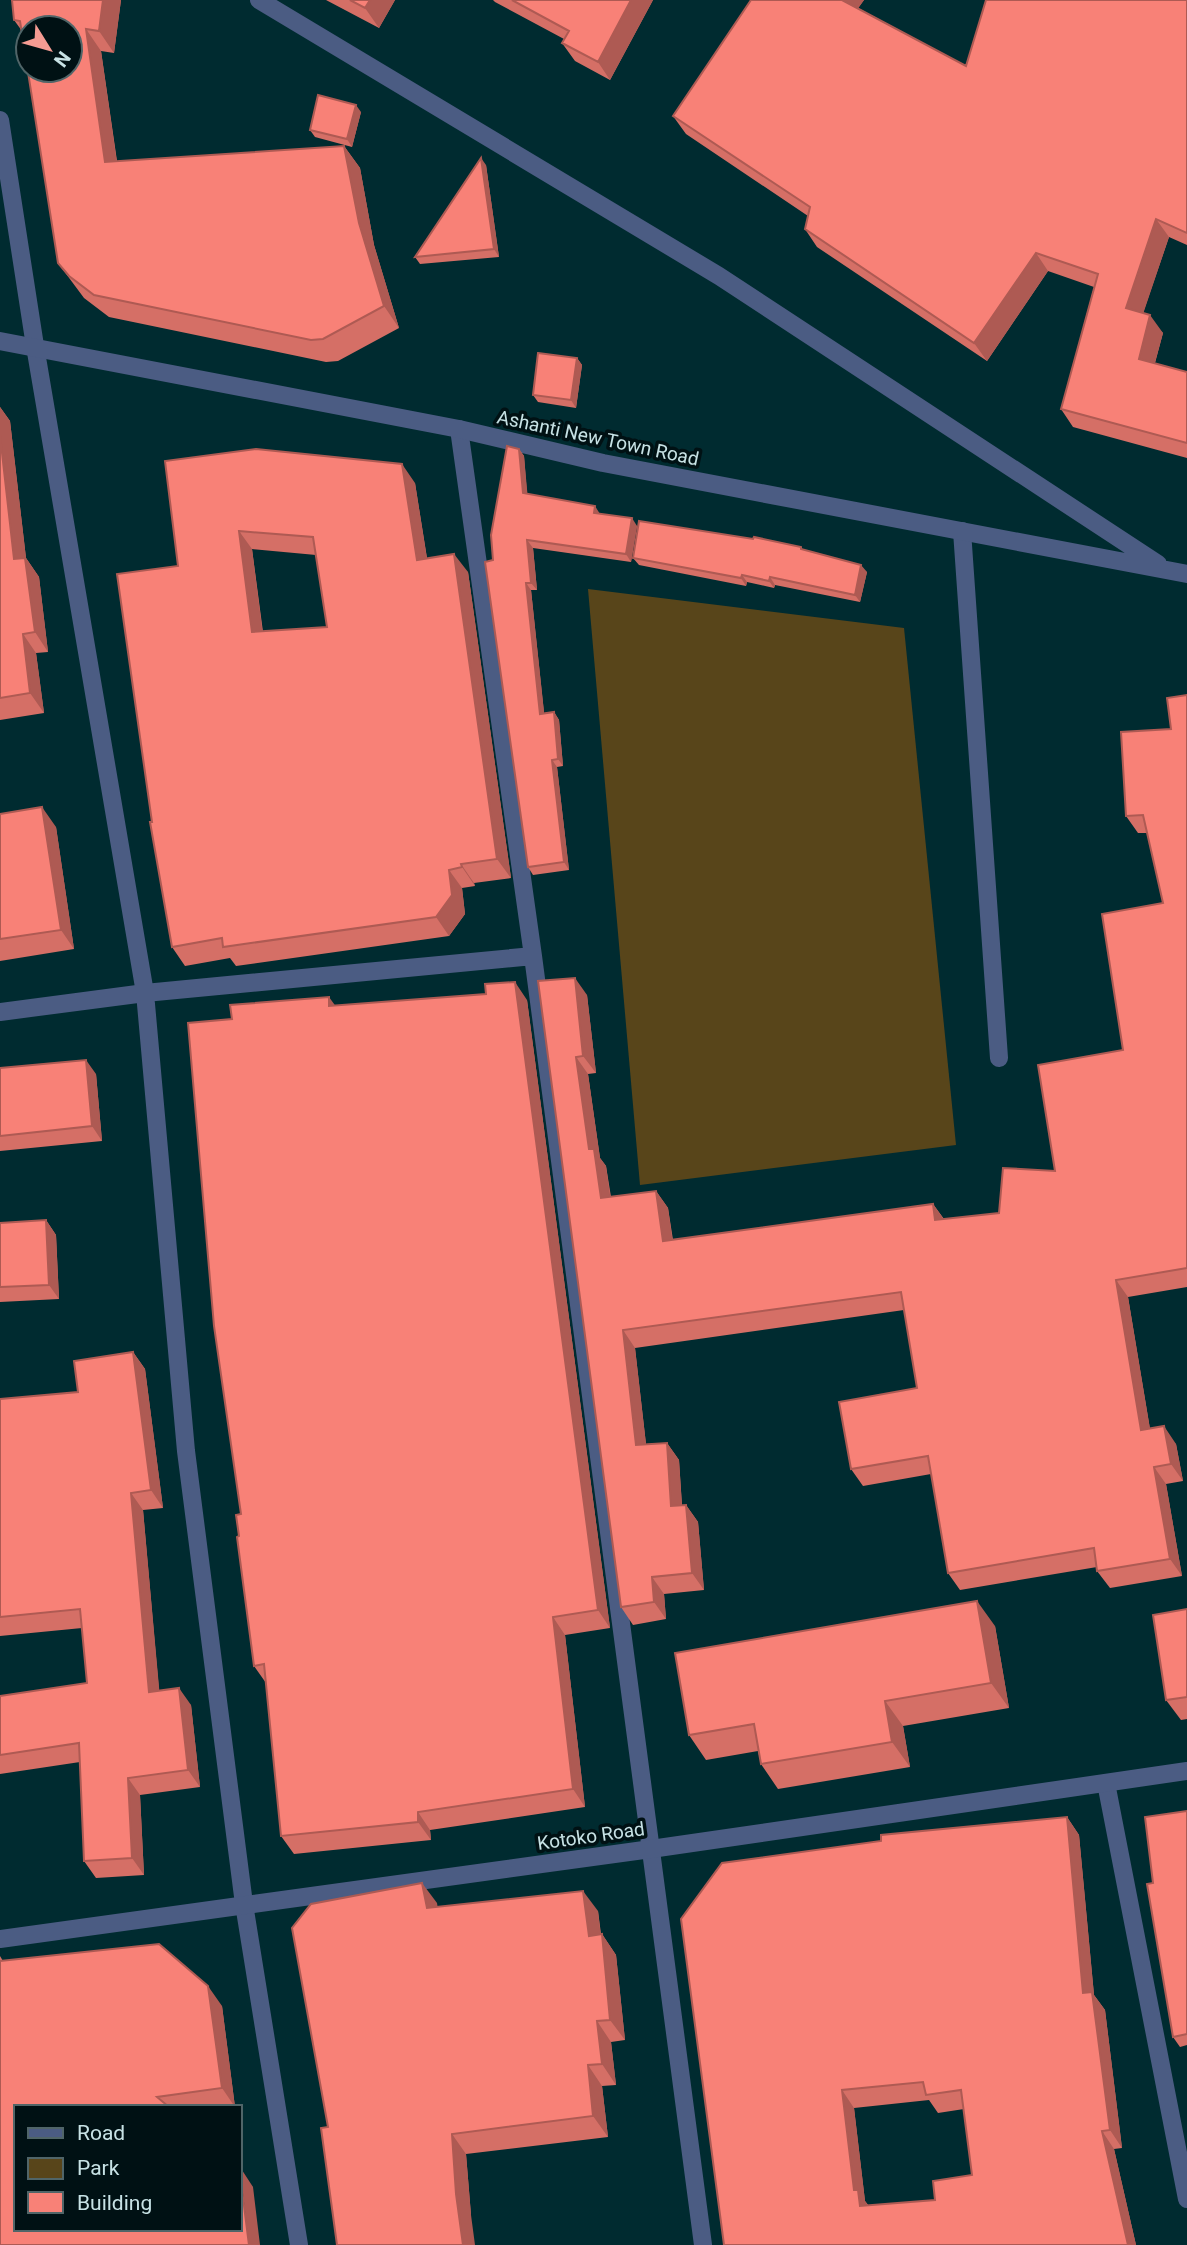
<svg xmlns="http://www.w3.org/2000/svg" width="1187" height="2245" viewBox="0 0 1187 2245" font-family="Roboto,sans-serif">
<rect width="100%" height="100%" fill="#002b30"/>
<path fill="#58451a" d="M588 589 904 628 956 1145 640 1185Z"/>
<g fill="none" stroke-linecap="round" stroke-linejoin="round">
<path stroke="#4b5c83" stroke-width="18" d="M0 120 35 346 145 993 186 1451 244 1904 299 2245
M459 429 533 956 703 2245
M962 531 999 1058
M0 1012 145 993 533 956
M1106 1783 1187 2199"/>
<path stroke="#4b5c83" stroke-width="18" d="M259 0 719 276 1158 564
M0 341 459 429 603 463 1187 574
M0 1939 651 1849 1187 1771"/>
</g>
<path fill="#d56f66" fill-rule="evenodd" d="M12 0H121L114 53 101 51 117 161 344 146 360 168 374 245 399 328 338 361 326 362 109 317 84 298 58 263 22 31 14 20Z
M326 0H395L379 28Z
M493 0H653L610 80 575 61 562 43 564 39 495 2Z
M751 0H864L858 8 966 66 1187 0V245L1169 237 1143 313 1163 333 1155 363 1187 372V458L1073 427 1061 409 1094 287 1048 271 987 361 817 247 805 229 808 216 686 134 673 116Z
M361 112 352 147 315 137 310 130Z
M486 165 499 257 420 264 415 257Z
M577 358 582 365 576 408 538 402 533 395Z
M0 407 10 421 26 558 39 577 48 652 36 653 44 713 0 720Z
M519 449 524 456 527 494 600 514 637 526 631 562 533 548 537 590H531L544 713 554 712 559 720 563 766 557 767 569 870 533 875 528 867 493 560Z
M165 461 415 483 427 558 468 572 511 878 474 883 475 886 462 888 465 914 449 936 236 966 230 958 185 966 172 947 152 822 178 566ZM252 549 316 555 327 627 263 632Z
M801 547 803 550 867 572 860 602 775 585 774 588 747 582 746 586 639 565 633 558Z
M1187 695V1287L1128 1297 1150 1429 1176 1444 1183 1481 1166 1484 1182 1576 1110 1588 1097 1571V1567L960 1590 948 1573 931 1474 863 1486 851 1469 917 1388 904 1310 635 1348 646 1444 667 1443 679 1460 682 1505H686L698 1522 704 1590 664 1594 666 1619 633 1625 621 1607 538 981 587 995 596 1073 588 1074 600 1158 606 1166 611 1197 656 1191 668 1208 673 1240 933 1204 944 1219 999 1213 1055 1171 1123 1050 1163 903 1147 833H1138L1126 816Z
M0 814 56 827 74 949 0 961Z
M527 1000 610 1628 565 1635 585 1807 430 1830 431 1840 294 1854 281 1836 266 1683 254 1666 239 1536 241 1514 232 1019 335 1006Z
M0 1068 96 1074 102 1141 0 1151Z
M46 1220 56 1235 59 1299 0 1302V1223Z
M133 1352 145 1369 163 1508 143 1510 159 1690 191 1705 200 1787 140 1795 144 1875 96 1878 84 1861 80 1762 0 1774V1696L87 1683 82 1628 0 1636V1399L78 1392Z
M1187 1609V1719L1181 1720 1166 1700Z
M995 1626 1009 1708 903 1726 910 1767 778 1789 761 1764 758 1751 706 1760 689 1735Z
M1187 1811V2045L1180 2047 1173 2037 1153 1883Z
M1067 1817 1079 1835 1094 1995 1105 2010 1122 2148 1114 2149 1136 2245 719 2212ZM929 2100 938 2113 964 2109 972 2175 935 2200 869 2206 865 2201 854 2108Z
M437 1903V1906L598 1911 601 1934H602L616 1955 625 2040 611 2042 616 2085 602 2086 608 2137 466 2154 471 2215 328 2127Z
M0 1956 3 1961 222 2006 235 2107H16L253 2187 0 2245Z"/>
<path fill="#ae5a53" d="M103 0H121L114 53 99 31Z
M370 0H395L379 28 365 8Z
M631 0H653L610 80 598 62Z
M841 0H864L852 17Z
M86 29 101 51 120 184 105 162Z
M356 105 361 112 352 147 347 139Z
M344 146 360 168 374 245 399 328 384 306 359 223Z
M481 158 486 165 499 257 494 249Z
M1156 219 1169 237 1139 326 1126 308Z
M1036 253 1048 271 987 361 974 343Z
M1150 315 1163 333 1151 377 1139 359Z
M577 358 582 365 576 408 571 400Z
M0 407 10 421 26 558 39 577 48 652 35 632 14 559 0 435Z
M519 449 524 456 528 500 523 493Z
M402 464 415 483 430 578 417 560Z
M595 506 600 514 594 513Z
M632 518 637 526 631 562 626 554Z
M239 531 252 549 265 651 252 632Z
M527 540 533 548 537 590 531 583Z
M454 554 468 572 511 878 497 859Z
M861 565 867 572 860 602 855 595Z
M742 575 747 582 746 586 741 578Z
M770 577 775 585 774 588 769 581Z
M526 583 531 590 545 721 540 714Z
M23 634 36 653 44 713 30 693Z
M554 712 559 720 563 766 558 759Z
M552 760 557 767 569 870 564 862Z
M42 807 56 827 74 949 61 930Z
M461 864 474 883 475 886 462 867Z
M449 870 462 888 465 914 449 936 436 917Z
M575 978 587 995 596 1073 583 1056Z
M515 982 527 1000 610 1628 598 1610Z
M329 997 342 1015 329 1006Z
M576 1057 588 1074 600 1158 606 1166 613 1216 601 1198 589 1149Z
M86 1060 96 1074 102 1141 92 1126Z
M656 1191 668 1208 675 1258 663 1241Z
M933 1204 945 1221 935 1220Z
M46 1220 56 1235 59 1299 49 1285Z
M1116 1280 1128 1297 1153 1447 1141 1430Z
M623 1330 635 1348 648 1462 636 1445Z
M133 1352 145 1369 163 1508 151 1490Z
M1164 1426 1176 1444 1183 1481 1171 1464Z
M667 1443 679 1460 683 1523 671 1506Z
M1154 1467 1166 1484 1182 1576 1170 1559Z
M131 1493 143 1510 161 1709 149 1692Z
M686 1505 698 1522 704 1590 692 1573Z
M652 1577 664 1594 666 1619 654 1602Z
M977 1601 995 1626 1009 1708 991 1683Z
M553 1617 565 1635 585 1807 573 1789Z
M179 1688 191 1705 200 1787 188 1770Z
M885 1701 903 1726 910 1767 892 1742Z
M128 1778 140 1795 144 1875 132 1858Z
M418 1812 430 1830 431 1840 418 1822Z
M1067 1817 1079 1835 1094 1995 1105 2010 1122 2148 1110 2130 1083 1993Z
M422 1883 437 1903 441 1928 427 1908Z
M583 1891 598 1911 603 1956 589 1936Z
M602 1934 616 1955 625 2040 610 2020Z
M208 1986 222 2006 235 2107 222 2088Z
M597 2021 611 2042 616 2085 602 2064Z
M588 2065 602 2086 608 2137 593 2116Z
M842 2090 854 2108 865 2201 870 2208 860 2206 854 2190Z
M1102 2131 1114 2149 1136 2245H1128Z
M452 2134 466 2154 471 2215 475 2245H463L456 2194Z
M240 2167 253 2187 260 2245H249Z"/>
<path fill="#f88177" stroke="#ae5a53" stroke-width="2" fill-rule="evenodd" d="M12 0H103L99 31 86 29 105 162 344 146 359 223 384 306 323 339 311 340 94 295 69 276 58 263 20 21 14 20ZM28 28H70V70H28Z
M350 0H370L365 8Z
M512 0H631L598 62 562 43 569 31Z
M751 0H842L966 66 986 0H1187V233L1156 219 1126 308 1150 315 1139 359 1187 372V443L1061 409 1098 274 1036 253 974 343 805 229 810 207 673 116Z
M318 95 356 105 347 139 310 130Z
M481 158 494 249 415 257Z
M538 353 577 358 571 400 533 395Z
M0 435 14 559 25 558 35 632 23 634 30 693 0 698Z
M507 446 519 449 523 493 595 506 594 513 632 518 626 554 527 540 531 583H526L540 714 554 712 558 759 552 760 564 862 528 867 485 562 493 560 491 535Z
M256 449 402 464 417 560 454 554 497 859 461 864 462 867 449 870 452 895 436 917 223 947 222 938 172 947 150 822H152L117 574 178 566 165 461ZM239 531 313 537 327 627 252 632Z
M639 521 753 539 754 537 801 547V549L861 565 855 595 770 577 769 581 742 575 741 578 633 558Z
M1187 695V1268L1116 1280 1141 1430 1164 1426 1171 1464 1154 1467 1170 1559 1097 1571 1094 1548 948 1573 928 1456 851 1469 839 1402 917 1388 901 1292 623 1330 636 1445 667 1443 671 1506 686 1505 692 1573 652 1577 654 1602 621 1607 538 981 575 978 583 1056 576 1057 589 1149H594L601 1198 656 1191 663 1241 933 1204 935 1220 999 1213 1003 1168 1055 1171 1038 1065 1123 1050 1102 914 1163 903 1143 815 1126 816 1121 732 1171 729 1167 698Z
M42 807 61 930 0 939V814Z
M515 982 598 1610 553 1617 573 1789 418 1812V1822L281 1836 264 1664 254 1666 237 1537 239 1536 236 1515 241 1514 214 1326 188 1023 232 1019 230 1005 329 997V1006L486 994 485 984Z
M86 1060 92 1126 0 1136V1068Z
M46 1220 49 1285 0 1287V1223Z
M133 1352 151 1490 131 1493 149 1692 179 1688 188 1770 128 1778 132 1858 84 1861 79 1743 0 1755V1696L87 1683 80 1609 0 1617V1399L78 1392 74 1361Z
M977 1601 991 1683 885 1701 892 1742 761 1764 754 1724 689 1735 675 1653Z
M1187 1609V1697L1166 1700 1153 1615Z
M1187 1811V2034L1173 2037 1147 1884 1153 1883 1145 1817Z
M1067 1817 1083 1993 1092 1992 1110 2130 1102 2131 1128 2245H724L681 1919 722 1863 881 1841V1835ZM923 2082 926 2095 961 2090 972 2175 933 2181 935 2200 860 2206 858 2190H854L842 2090Z
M422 1883 427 1908 583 1891 589 1936 602 1934 610 2020 597 2021 602 2064 588 2065 593 2116 452 2134 456 2194 463 2245H337L321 2128 328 2127 292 1928 311 1904Z
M159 1944 208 1986 222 2088 157 2097 169 2107H16V2229H240V2174L249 2245H0V1961Z"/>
<g text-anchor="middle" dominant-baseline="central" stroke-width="7" stroke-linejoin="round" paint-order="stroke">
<g font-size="19" fill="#c7e2e5" stroke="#001114">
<text transform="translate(598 438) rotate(12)">Ashanti New Town Road</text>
<text transform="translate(591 1836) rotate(-8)">Kotoko Road</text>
</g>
</g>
<rect x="14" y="2105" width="228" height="126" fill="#001114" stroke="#506568" stroke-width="2"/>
<rect x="28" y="2128" width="35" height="10" fill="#4b5c83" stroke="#506568" stroke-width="2"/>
<text x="77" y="2140" font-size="21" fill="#c7e2e5">Road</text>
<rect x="28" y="2158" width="35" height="21" fill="#58451a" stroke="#506568" stroke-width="2"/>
<text x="77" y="2175" font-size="21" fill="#c7e2e5">Park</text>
<rect x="28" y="2192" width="35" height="21" fill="#f88177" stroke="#506568" stroke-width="2"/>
<text x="77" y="2210" font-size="21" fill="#c7e2e5">Building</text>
<g transform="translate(49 49) rotate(127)"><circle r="33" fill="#001114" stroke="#506568" stroke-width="2"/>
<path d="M0-5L12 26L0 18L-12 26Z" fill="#f59c93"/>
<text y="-10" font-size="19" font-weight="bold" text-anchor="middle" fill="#c7e2e5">N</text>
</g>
</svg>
